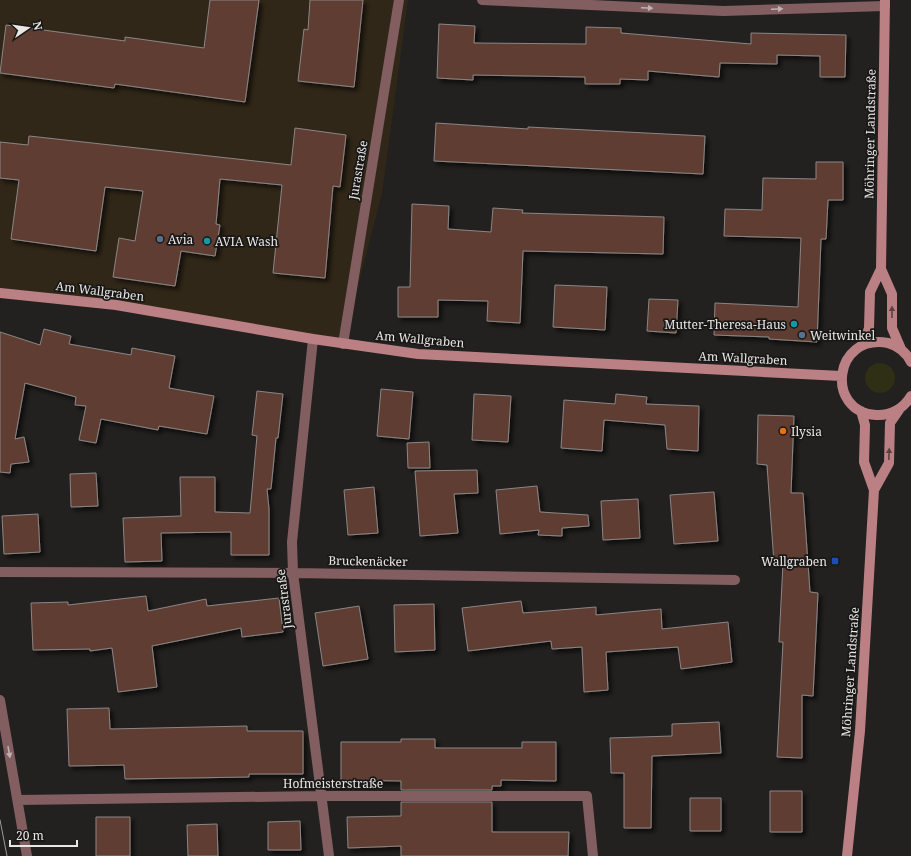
<svg xmlns="http://www.w3.org/2000/svg" width="911" height="856" viewBox="0 0 911 856" font-family="'Noto Serif',serif">
<defs>
<filter id="shadow"><feDropShadow dx="3.5" dy="3.5" stdDeviation="2" flood-color="#0009"/></filter>
</defs>
<rect width="100%" height="100%" fill="#22211f"/>
<path fill="#312718" d="M0 0H408L382 193 344 340 150 312 0 297Z"/>
<path fill="#2e2f14" d="M865 378a15 15 0 1 1 30 0a15 15 0 1 1-30 0Z"/>
<path fill="#5e3d33" stroke="#8a8685" filter="url(#shadow)" d="M210 0H259L245 102 115 84 114 88 0 73 6 25 125 41V37L204 48Z
M310 0H363L354 87 298 81 304 29 308 30Z
M439 24 475 26 474 43 586 44V27L621 28V33L751 44V33L846 35 845 77H820V56L777 55V64L720 63 719 77 648 71V80L620 79V84H585V77L473 75V80L437 78Z
M436 123 528 129V127L705 136 703 174 434 161Z
M295 128 346 135 340 187 333 186 325 278 273 273 282 185 220 179 216 224 220 225 215 256 181 251 175 286 113 277 119 238 135 241 143 191 105 187 96 251 11 239 19 180 0 178V142L28 145 29 136 291 165Z
M816 162H843V200H828L826 239H821L817 342 769 339V337L714 335 715 303 798 307 801 238 724 236 725 209 762 210 763 178 816 179Z
M412 204 449 206 448 229 491 232 493 208 523 210 522 213 664 217 663 254 523 251 520 323 487 321 488 301 438 300V317H398V287H410Z
M555 285 607 287 605 330 553 327Z
M649 299 678 300 676 333 647 331Z
M44 329 71 336 69 344 131 355 132 348 175 356 169 388 214 396 207 434 159 426 158 430 101 419 96 443 79 440 86 406 75 405 76 397 25 383 15 439 24 437 29 462 11 464 10 473 0 472V332L40 345Z
M381 389 413 392 409 439 377 436Z
M257 391 283 394 278 438H276L271 489H267L269 509V555H231V532L161 533 162 561 125 562 123 518 181 516 180 477H215V512L250 513 257 436 252 435Z
M474 394 511 396 508 442 472 440Z
M616 394 647 397 646 404 699 406 698 451 667 449 665 425 604 420 602 451 561 448 564 400 615 404Z
M758 415 794 416 791 493H803L810 592 818 593 813 696 802 695V758L777 757 783 642H779L783 563H774L767 465 757 464Z
M429 442 430 468H408L407 443Z
M477 470 478 493 454 494 458 533 420 536 415 471Z
M96 473 98 506 71 507 70 474Z
M537 486 540 512 588 515 589 526 562 528V536L538 535 539 530 500 534 496 490Z
M374 487 378 533 348 535 344 490Z
M714 492 718 541 674 544 670 495Z
M638 499 640 538 603 540 601 501Z
M38 514 40 552 4 554 2 516Z
M146 596 148 611 206 599 207 606 279 598 283 632 242 637 241 628 152 646 157 687 118 692 112 648 90 651V649L33 650 31 603 68 602V605Z
M521 601 523 613 596 607V615L661 609 662 629 728 622 732 662 681 669 678 647 606 652 608 690 584 692 582 647 552 649 551 641 468 651 462 608Z
M434 604 435 650 395 652 394 605Z
M359 606 368 659 323 666 315 613Z
M109 708 110 729 247 726V731H303V774H249V777L125 779 124 765 69 766 67 709Z
M719 722 721 753 652 756 651 828H624V773H611L610 738 672 736V724Z
M401 739H435V748H522V742H556V781L501 780V786H492V790H401V781L341 780V742H401Z
M770 791H802V832H770Z
M690 798H721V831H690Z
M401 802H492V832H569L568 856H401V846L348 848 347 817 401 816Z
M96 817H130V856H96Z
M300 821 301 850H268V822Z
M217 824 218 856H188L187 825Z"/>
<g fill="none" stroke-linecap="round" stroke-linejoin="round">
<path stroke="#835e61" stroke-width="10" d="M482 0 723 11 885 6
M313 339 292 542 293 573 329 856
M343 344 399 0
M0 572 293 573 735 580
M0 700 27 856
M18 800 322 796H587L593 856"/>
<path stroke="#bb8084" stroke-width="10" d="M881 269 892 294V328L901 349
M0 293 116 305 313 339 418 354 841 376
M864 344 869 328 870 292 881 269 885 0
M911 362C907 353 897 345 888 343 833 333 825 412 876 415 891 416 904 408 911 396
M874 490 889 463 890 423 899 410
M847 856 860 731 874 490 864 462 865 425 861 411"/>
<path stroke="#9d9c9a" stroke-width="1" d="M0 820 7 856"/>
</g>
<defs><path id="oneway-solid" d="M-6-.8H1V-3.2L6.5 0L1 3.2V.8H-6Z"/></defs>
<g fill="#c0b0b1">
<use href="#oneway-solid" transform="translate(647 8) rotate(3)"/>
<use href="#oneway-solid" transform="translate(777 9) rotate(-2)"/>
<use href="#oneway-solid" transform="translate(9 752) rotate(80)"/>
</g>
<g fill="#5a4242">
<use href="#oneway-solid" transform="translate(892 312) rotate(-90)"/>
<use href="#oneway-solid" transform="translate(889 454) rotate(-88)"/>
</g>
<g fill="#5c6f8a" stroke="#191816" stroke-width="1.5">
<circle cx="160" cy="239" r="4"/>
<circle cx="802" cy="335" r="4"/>
</g>
<g fill="#0f9aa8" stroke="#191816" stroke-width="1.5">
<circle cx="207" cy="241" r="4"/>
<circle cx="794" cy="324" r="4"/>
</g>
<circle fill="#e8710a" stroke="#191816" stroke-width="1.5" cx="783" cy="431" r="4"/>
<rect fill="#1a4fb4" stroke="#191816" stroke-width="1.5" x="831" y="557" width="8" height="8" rx="2"/>
<g text-anchor="middle" dominant-baseline="central" stroke-width="3.5" stroke-linejoin="round" paint-order="stroke">
<g font-size="12" fill="#e8e7e6" stroke="#191816">
<text transform="translate(870 134) rotate(-89)">Möhringer Landstraße</text>
<text transform="translate(358 170) rotate(-80)">Jurastraße</text>
<text transform="translate(100 291) rotate(7)">Am Wallgraben</text>
<text transform="translate(420 339) rotate(5)">Am Wallgraben</text>
<text transform="translate(743 358) rotate(3)">Am Wallgraben</text>
<text transform="translate(368 561) rotate(1)">Bruckenäcker</text>
<text transform="translate(284 599) rotate(-97)">Jurastraße</text>
<text transform="translate(850 672) rotate(-86)">Möhringer Landstraße</text>
<text x="333" y="783">Hofmeisterstraße</text>
</g>
<g font-size="12" fill="#e8e7e6" stroke="#191816" text-anchor="start">
<text x="168" y="239">Avia</text>
<text x="215" y="241">AVIA Wash</text>
<text x="786" y="324" text-anchor="end">Mutter-Theresa-Haus</text>
<text x="810" y="335">Weitwinkel</text>
<text x="791" y="431">Ilysia</text>
<text x="827" y="561" text-anchor="end">Wallgraben</text>
</g>
</g>
<g transform="translate(28 28) rotate(77)" stroke="#191816" stroke-width="3" paint-order="stroke">
<path d="M0-3L7 15L0 10L-7 15Z" fill="#e8e7e6"/>
<text y="-6" font-size="11" font-weight="bold" text-anchor="middle" fill="#e8e7e6">N</text>
</g>
<path d="M10 840v6h67v-6" fill="none" stroke="#e8e7e6" stroke-width="2"/>
<text x="16" y="840" font-size="12" fill="#e8e7e6" stroke="#191816" stroke-width="3" paint-order="stroke">20 m</text>
</svg>
